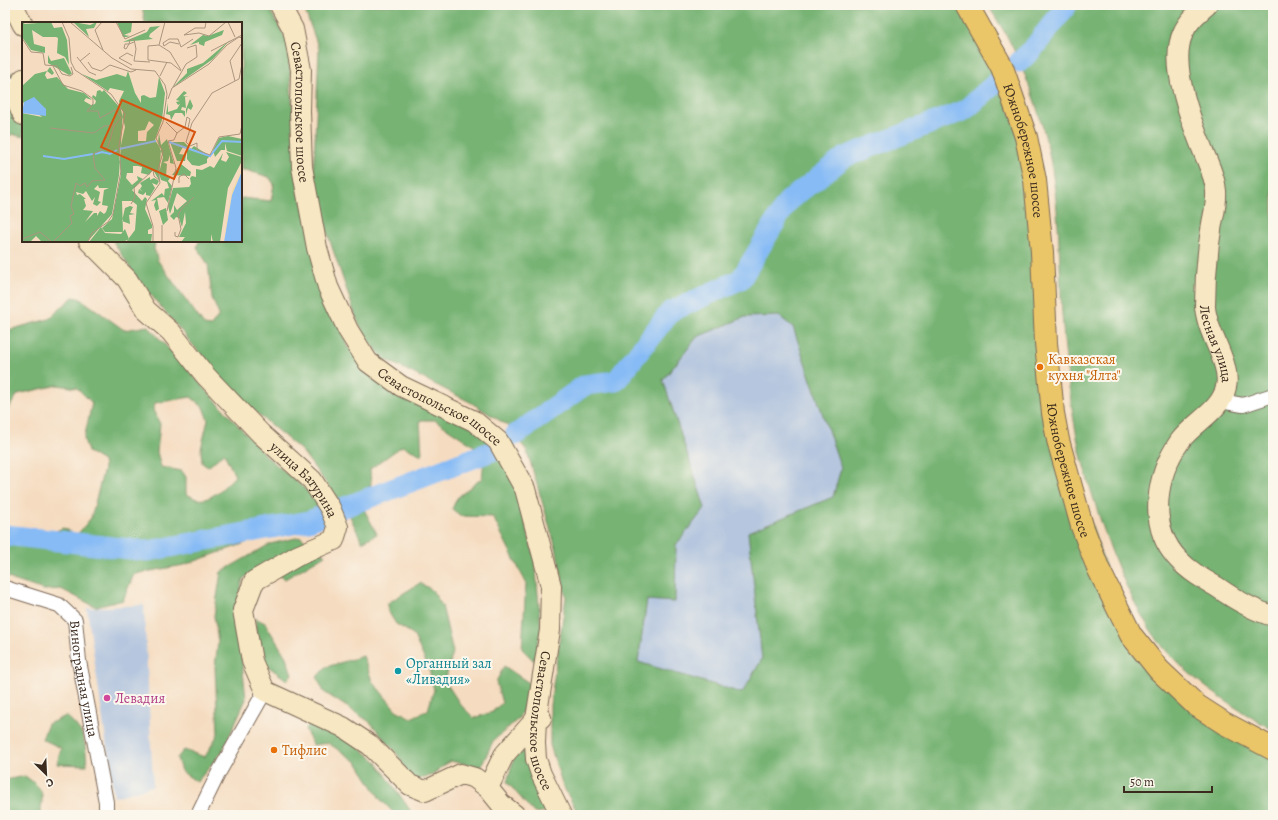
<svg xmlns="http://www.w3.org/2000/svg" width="1278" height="820" viewBox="0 0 1278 820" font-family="Alegreya,serif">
<rect width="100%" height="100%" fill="#fbf7ec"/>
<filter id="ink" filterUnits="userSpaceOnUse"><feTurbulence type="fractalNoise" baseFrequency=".025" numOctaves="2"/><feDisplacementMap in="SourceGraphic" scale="8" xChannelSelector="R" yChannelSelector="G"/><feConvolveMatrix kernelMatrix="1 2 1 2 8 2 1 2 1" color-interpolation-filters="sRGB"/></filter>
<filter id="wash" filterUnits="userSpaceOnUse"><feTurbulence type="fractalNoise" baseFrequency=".012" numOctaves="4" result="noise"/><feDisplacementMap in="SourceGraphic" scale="16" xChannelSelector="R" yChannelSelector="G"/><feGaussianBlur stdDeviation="0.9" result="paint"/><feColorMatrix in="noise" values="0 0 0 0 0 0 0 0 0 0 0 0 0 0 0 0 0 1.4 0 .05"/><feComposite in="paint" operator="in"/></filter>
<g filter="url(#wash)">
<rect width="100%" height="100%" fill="#f5dcc0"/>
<path fill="#b5c6de" d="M779 316 793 327 841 468 833 497 748 532 762 659 742 694 638 662 647 600 675 602 676 545 705 508 663 380 697 337 745 317Z
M144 605 153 786 114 797 87 608Z"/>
<path fill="#77b373" stroke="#596e48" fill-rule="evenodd" d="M142 5H267L288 42 298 188 347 346 380 385 479 429 506 454 535 559 541 629 534 661 522 649 526 583 493 517 461 516 452 509 457 498 482 478 484 460 474 446 435 420H420L422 455 402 446 370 469 371 485 357 496 377 534 362 542 349 514 302 451 234 394 136 277 113 241H155L154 249 158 261 204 325 211 326 219 315 212 298 208 264 197 248 199 241H241V198L271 201 274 184 269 177 246 170H241V23H145Z
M303 5H960L986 46 1025 153 1047 391 1129 637 1273 757V815H579L563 786 550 745V705L566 597 556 548 527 451 507 425 470 402 383 358 365 336 357 320 331 244 313 184 319 49ZM779 316 793 327 841 468 833 497 748 532 762 659 742 693 638 662 647 600 675 602 676 545 705 508 663 380 697 337 745 317Z
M988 5H1273V730C1236 709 1201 687 1171 656 1152 636 1139 612 1127 587 1111 554 1100 519 1089 484 1084 467 1079 449 1076 432 1069 394 1065 354 1062 314 1059 260 1060 201 1048 148 1039 109 1025 71 1007 36 1001 26 994 15 988 5Z
M5 70 14 74 19 92 23 87V137L12 134 5 140Z
M73 297 81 299 124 330 148 326 266 456 316 498 318 506 308 515 243 544 184 565 134 574 123 600 96 607 61 589 44 590 13 580 5 575V535L6 537 25 544 63 528 77 535 91 518 104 469 103 461 88 452 84 439 92 403 77 388 58 385 18 394 5 414V331L49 319ZM191 397 203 407 208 420 201 449 202 463 208 467 224 453 235 476C226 485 211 502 198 499 194 499 190 495 186 494V477L182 471 161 467 157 452 160 424 153 410 155 403Z
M300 537 325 555 285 579 260 566 243 579 236 607 246 699 222 752 197 782 181 771 177 758 184 750 205 757 218 734 215 667 218 642 214 616 221 572 270 544Z
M420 583 432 590 442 606 453 652 445 681 460 704 474 718 492 712 502 703 496 682 504 666 532 685 527 702 518 719 493 741 481 767 450 761 432 775 412 781 398 755 370 722 324 692 317 677 326 667 363 656 372 681 396 710 411 718 428 710 434 690 429 669 413 634 396 624 388 611V603Z
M255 618 265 623 286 657 292 674 287 680 258 659Z
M66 716C86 732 85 742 87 765L57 764 61 748 42 739 48 724Z
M311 723 330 725 376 761 410 810 409 815H396L381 800 357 762 328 743 313 745 305 729Z
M527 749 550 811 534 813 507 782 514 758Z
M25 776C44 790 44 791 40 815H5V780Z"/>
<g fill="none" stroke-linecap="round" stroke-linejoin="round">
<path stroke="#87bbf5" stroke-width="21" d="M1019 62 1032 50 1067 5
M515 435 585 385 616 381 670 312 741 279 788 201 845 157 965 110 999 80
M342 508 495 450
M5 535 148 551 309 521 322 516"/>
</g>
</g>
<g filter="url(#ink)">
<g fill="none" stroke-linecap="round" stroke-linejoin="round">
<defs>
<g id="street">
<path d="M5 79 17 100"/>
<path d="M1220 401 1243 405 1273 395"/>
<path id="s1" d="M5 588 59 605 75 620 79 661 106 802V815"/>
<path d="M198 815 219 772 265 691"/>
</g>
<g id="secondary">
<path d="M13 5 23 25"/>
<path id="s2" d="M280 5 293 29 301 70 300 111 302 167 317 248 328 287 348 330 368 362 401 386 474 421 498 441 525 489 551 586 550 630 536 719 535 743 536 759 541 774 561 815"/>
<path id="s3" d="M1207 5C1198 13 1188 21 1183 33 1169 63 1190 118 1202 148 1207 162 1215 175 1216 191 1217 206 1213 215 1211 230 1207 255 1205 281 1205 306 1205 310 1206 314 1207 318 1211 338 1231 366 1226 387 1221 411 1194 422 1180 441 1156 475 1147 526 1178 559 1189 571 1203 579 1217 587 1234 599 1252 610 1273 616"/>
<path d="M23 79 17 100 23 115"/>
<path id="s4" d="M89 241 127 279 146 310 171 332 205 375 261 434 312 480 330 508 338 527 334 540 297 556 254 581 243 610 252 661 265 691 343 727 370 745 410 785 425 791 461 774 475 778 488 788 501 804 515 815"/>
<path d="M488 788 504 755 536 719 541 718"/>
</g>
<g id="highway">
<path id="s5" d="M967 5 1002 67 1026 137 1035 180 1042 252 1046 343 1053 413 1058 440 1082 526 1098 568 1131 635 1159 670 1196 705 1224 723 1273 749"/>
</g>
</defs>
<use href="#street" stroke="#7c6857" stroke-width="16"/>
<use href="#secondary" stroke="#7c6857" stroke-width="22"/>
<use href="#highway" stroke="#7c6857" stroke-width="24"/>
<use href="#street" stroke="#fff" stroke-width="14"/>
<use href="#secondary" stroke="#f7e8c3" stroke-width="20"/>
<use href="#highway" stroke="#eac669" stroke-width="22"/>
</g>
</g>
<g fill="#e8710a" stroke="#fbf7ec" stroke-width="1.5">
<circle cx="1040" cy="367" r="4"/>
<circle cx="274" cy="750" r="4"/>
</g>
<circle fill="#0f9aa8" stroke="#fbf7ec" stroke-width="1.5" cx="398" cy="671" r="4"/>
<circle fill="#d1479c" stroke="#fbf7ec" stroke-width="1.5" cx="107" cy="698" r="4"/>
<g text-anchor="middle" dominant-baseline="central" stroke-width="4" stroke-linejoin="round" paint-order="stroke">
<g font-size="14" fill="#3b2a1e" stroke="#fbf7ec">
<text stroke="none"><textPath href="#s2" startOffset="111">Севастопольское шоссе</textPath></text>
<text stroke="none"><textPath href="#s5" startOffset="158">Южнобережное шоссе</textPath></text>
<text stroke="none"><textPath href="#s3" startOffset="357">Лесная улица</textPath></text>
<text stroke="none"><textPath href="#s2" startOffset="459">Севастопольское шоссе</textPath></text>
<text stroke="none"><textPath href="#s5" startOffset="482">Южнобережное шоссе</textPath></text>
<text stroke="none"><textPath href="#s4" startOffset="323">улица Батурина</textPath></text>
<text stroke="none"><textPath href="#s1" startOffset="138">Виноградная улица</textPath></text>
<text stroke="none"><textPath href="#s2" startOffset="819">Севастопольское шоссе</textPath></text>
</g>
<g font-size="14" fill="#c56008" stroke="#fbf7ec" text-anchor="start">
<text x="1048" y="359">Кавказская<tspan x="1048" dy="16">кухня "Ялта"</tspan></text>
<text x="282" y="750">Тифлис</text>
</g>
<g font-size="14" fill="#0d838f" stroke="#fbf7ec" text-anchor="start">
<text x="406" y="663">Органный зал<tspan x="406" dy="16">«Ливадия»</tspan></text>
</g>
<g font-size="14" fill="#b23c85" stroke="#fbf7ec" text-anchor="start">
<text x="115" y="698">Левадия</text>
</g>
</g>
<g transform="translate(22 22)">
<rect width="220" height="220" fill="#f5dcc0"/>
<path d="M0 0 3 2 29 0 32 6 40 5 45 18 47 43 43 35 35 31 36 16 34 15H21L10 8 12 22 23 25V31L9 28 0 15ZM51 0 68 3 75 0 72 6 64 7 67 15ZM95 0 105 1 106 0H132L110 1 109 10 102 13 108 14 104 15H101ZM138 4 128 12 127 15 131 17 101 20 125 10 128 5ZM202 8 200 13 183 20 182 24 177 22V20L168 23 181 13 186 14ZM208 18 191 37 150 66 165 51V47L181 41ZM26 33 29 39 42 36 50 52 47 53 26 41ZM28 45 32 51 30 53 25 49 23 53 25 57 35 55 46 67 62 71 70 78 64 76 62 79 69 83 73 82 74 79 70 75 71 73 74 75 75 69 78 68 80 70 82 68 101 89 97 153 90 192 65 220H20L14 214 8 220H0V91L20 95 2 80 0 83V64L13 52 25 49ZM76 163 77 166H87L82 168 80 183 86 184 84 190 82 192 78 189 75 194V191H72L63 200 71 189 61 188 64 184 62 177H64L58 172 55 173 54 170 61 172 64 169 70 179 73 175 71 182 75 184 79 180 76 179 78 170 72 167ZM106 49 113 71 119 81V74L122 73 128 76 134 75 137 55 143 71 140 98 133 118 139 127 137 158 131 148 127 153 119 151 120 145 116 144H111V151H105L104 156 110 163 116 158 115 154 121 157 110 168 120 179 123 175 125 177 123 187 130 203V206L126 208V212H130L129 220H104L113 208 115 183 110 179H100L101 210H83L80 206 90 197 99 153 97 132 103 105 97 79 102 69 88 66 86 69 60 52 74 58 95 52 104 55ZM127 99 132 103 125 110 124 119H116V109L123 108ZM162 69 165 71 161 74 167 75H163L164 87 168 77 171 84 169 88 166 86 164 93V86L160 85 159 88 163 89V95L160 91H153L149 98 148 93 144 92 146 81V90L155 87 158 82 156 83 154 80 158 79 154 78ZM137 111 139 123 145 117 152 142 148 141V133L146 139 141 140 145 142 144 154 148 156 146 159 150 164 146 181 142 175 135 176 137 187 134 189 132 183 134 178 129 179 140 171 142 174 143 167 147 166 145 160 139 158 137 151 141 135 136 121ZM206 114 220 117V134L205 129 203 121V128H199L193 135 191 128 197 116ZM148 120H162L169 127 172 124 188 134 185 137V141L177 144 170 143 165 137V126L161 125 157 132 164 133 163 139H155ZM204 130 220 135V139L206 166 198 220H191L189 212V220H159L163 215H157L164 201 163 190 160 205 157 196 154 195 152 198 148 194 152 190V183L155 188 165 179 155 171 148 192 146 184 151 166 167 165 169 162 168 156 170 154 174 155V147L180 148 188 144 192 146 201 131 199 138 204 140 207 135ZM159 142 169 150 168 154 150 153ZM128 155V158L132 156 137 159 135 163 130 161 133 166 128 174 124 173V170L121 173 116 171 117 167 121 170 118 167 120 164 118 161ZM108 184 111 185 108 191 113 192 107 193 108 202 100 199 103 186ZM144 186 146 198 141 203 137 189ZM79 205 83 211 99 212 103 207 107 217 101 220H67Z" fill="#77b373" fill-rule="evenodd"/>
<path d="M220 146 210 173 201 220 210 169Z" fill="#eeda9e"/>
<path d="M12 75 24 87V94L0 91 2 80ZM220 149V220H202L210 173Z" fill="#87bbf5"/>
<path fill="none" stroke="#87bbf5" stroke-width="2" d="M147 120 188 134 200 119 220 120M97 127 134 119M73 132 80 130 88 132 95 128M21 134 42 137 71 132"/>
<path fill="none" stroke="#ab957f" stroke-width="1" d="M40 0 47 16 49 40 53 48 89 72 103 92 97 123 99 149 91 192 86 200 70 211 66 220M48 0 90 36 109 47 133 49 143 63 145 72 141 100 134 116 141 130 136 148 138 161 124 181 131 204V220M80 0 73 8 81 28M94 0 103 17 123 8M184 0 183 6H173L162 13 177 11 187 14 204 0M206 0 213 15M0 16 9 30 21 31 23 43 35 44 40 52 48 54 51 52 49 45M112 20 107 22H103L102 26 104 27 107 22 108 18 112 17 114 27 112 39 128 40M141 21 147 17H156L159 25 171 17M141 21 142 24 148 20 157 22M220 21 208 39 213 59 217 57 220 42M137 23 126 24V38L149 41 159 49M137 23 148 30 159 48M137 23 143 0M189 29 220 13M55 35 67 50 74 53M58 39 68 31M66 40 70 46 79 49 88 43 109 50 114 48M110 43 97 36 105 31 111 34M31 44 41 63 60 69 71 77V82L65 89H76L78 96 93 88 99 96 92 104 86 125 71 132 73 146 83 158 70 159 65 165 63 161 58 164 54 161 49 184 52 192 48 194 50 201 31 220M138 54 145 40M213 59 190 71 170 101 164 120 168 124 175 121V128L188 133 197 115 218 112 220 103M151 65 164 42 175 35 174 23 165 26M146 77 150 66 187 42 205 23 217 15 220 16M144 100 155 111 152 118 146 119 154 146 145 189M28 106 72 111 82 104 92 103M155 111 163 105 165 95 168 97 166 106M157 161V155L162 152 167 157M109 182 113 175 112 166 131 148 132 154 138 159M153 210V214L156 215 159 207 156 193 160 186 172 175M0 217 18 210 30 220M140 220V203"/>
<path fill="#d7540e" fill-opacity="0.15" stroke="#d7540e" stroke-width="2" d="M100 78 173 110 152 157 79 125Z"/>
<rect width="220" height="220" fill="none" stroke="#3b2a1e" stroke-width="2"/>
</g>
<rect width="1278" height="820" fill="none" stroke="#fbf7ec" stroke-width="20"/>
<g transform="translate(46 774) rotate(156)" stroke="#fbf7ec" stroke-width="3" paint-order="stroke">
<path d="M0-3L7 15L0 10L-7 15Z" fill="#3b2a1e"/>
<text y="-6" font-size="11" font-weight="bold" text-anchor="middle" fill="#3b2a1e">С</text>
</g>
<path d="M1124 786v6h88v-6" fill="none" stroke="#3b2a1e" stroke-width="2"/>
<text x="1130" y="786" font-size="12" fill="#3b2a1e" stroke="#fbf7ec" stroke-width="3" paint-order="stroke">50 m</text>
</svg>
